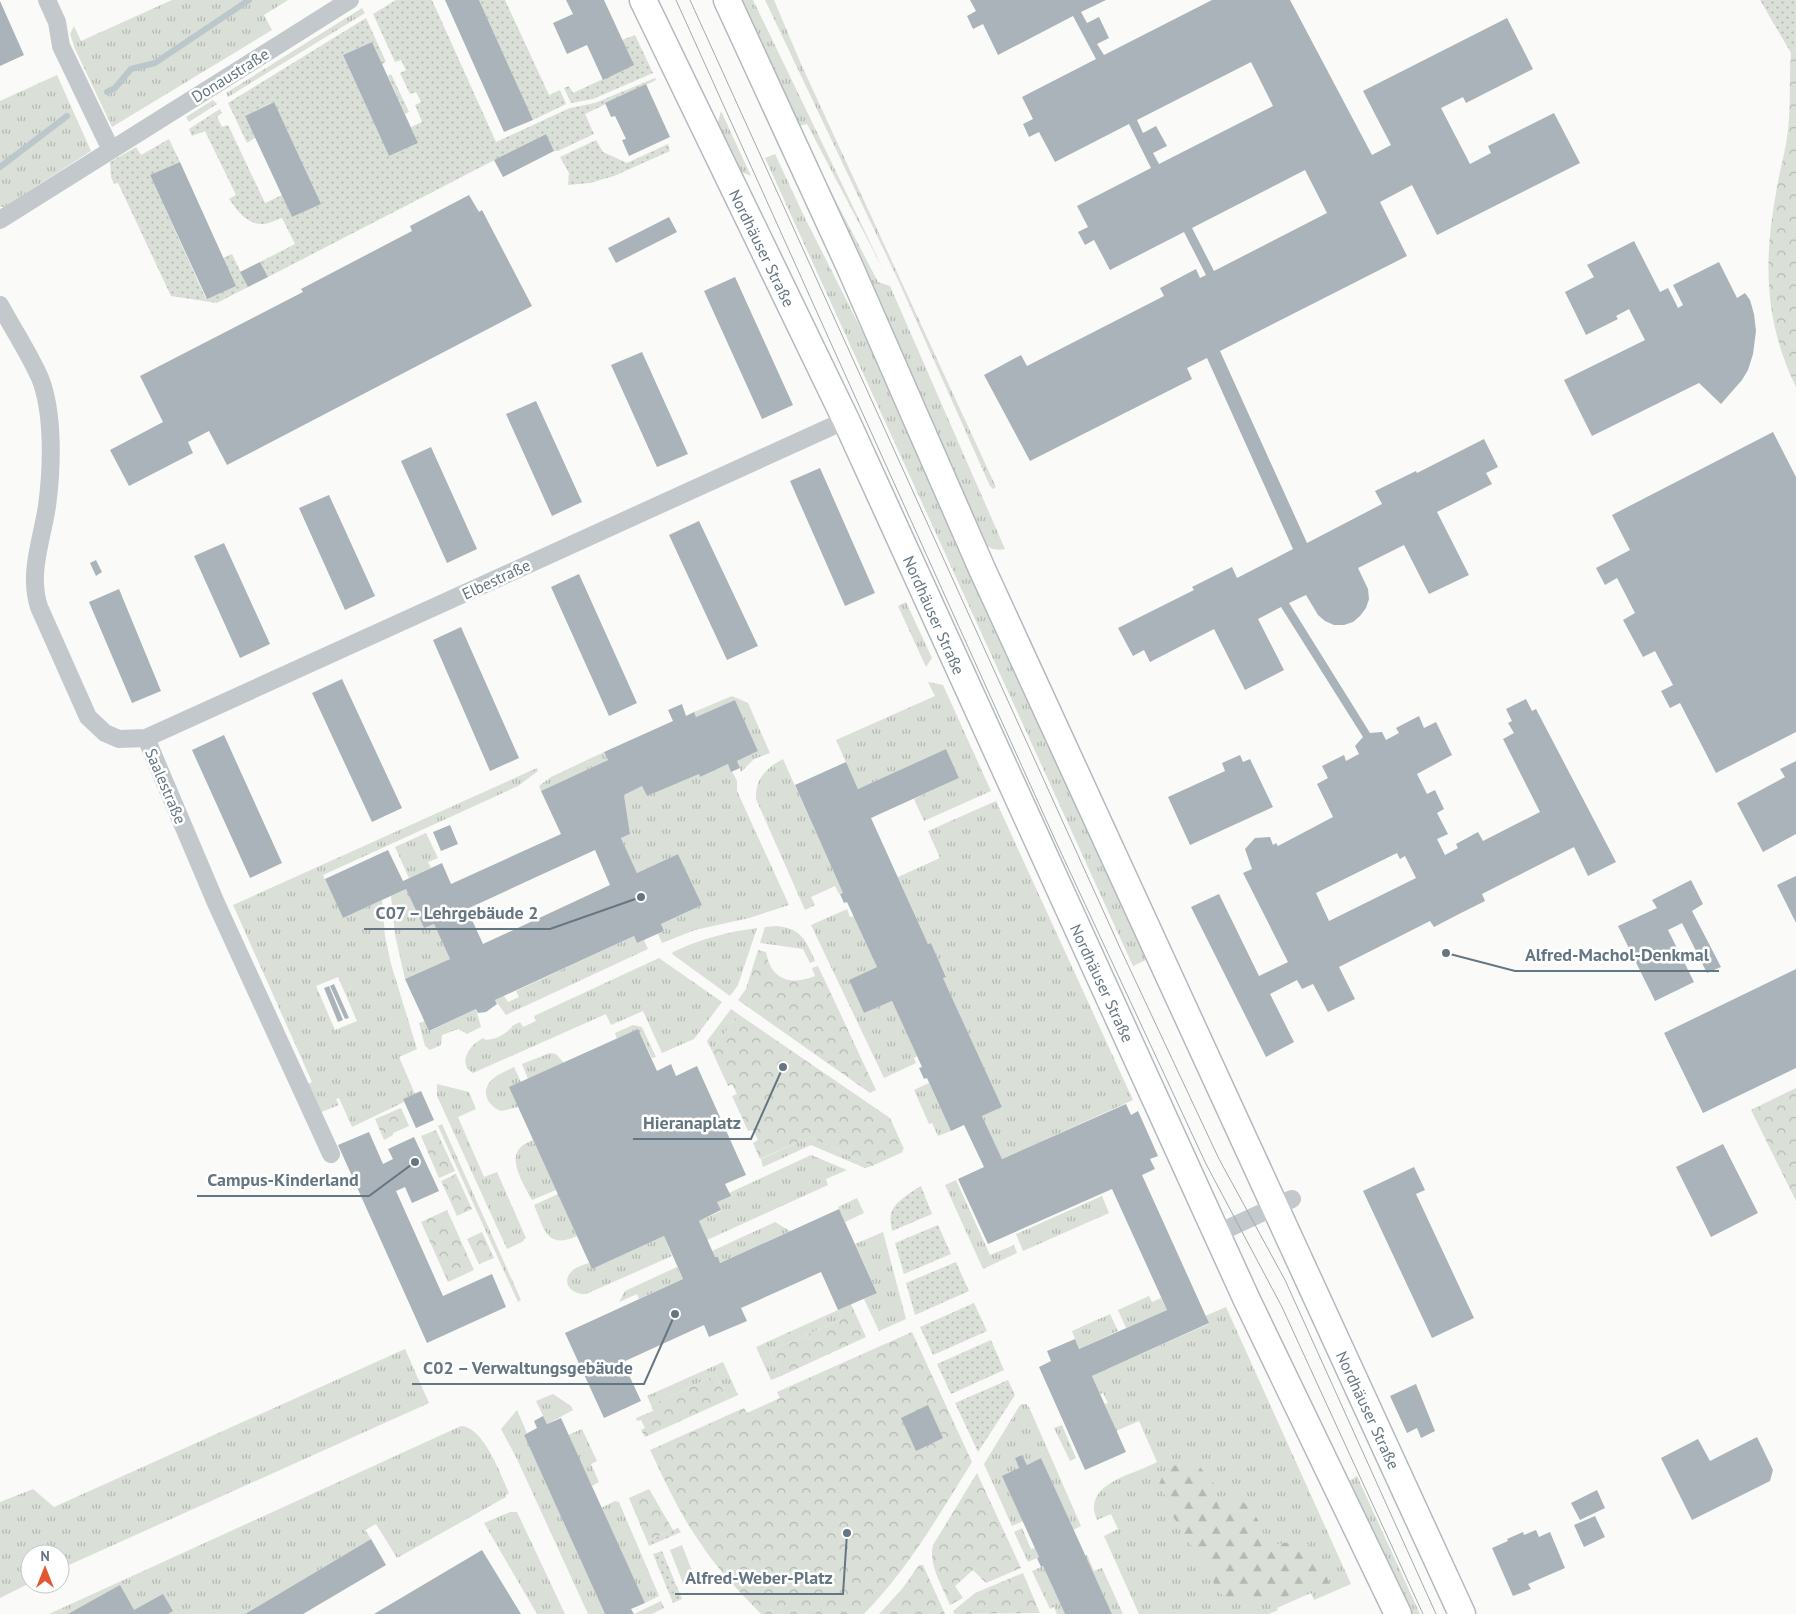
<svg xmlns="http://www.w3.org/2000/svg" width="1796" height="1614" viewBox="0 0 1796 1614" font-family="'PT Sans',sans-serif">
<defs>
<pattern id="grass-tufts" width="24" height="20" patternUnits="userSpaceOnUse" patternTransform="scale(1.25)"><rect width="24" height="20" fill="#dadfd7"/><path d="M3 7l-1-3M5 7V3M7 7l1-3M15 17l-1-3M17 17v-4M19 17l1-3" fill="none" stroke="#b4b9b4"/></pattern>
<pattern id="forest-firs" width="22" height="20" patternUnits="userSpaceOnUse" patternTransform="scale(1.25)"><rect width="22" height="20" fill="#dadfd7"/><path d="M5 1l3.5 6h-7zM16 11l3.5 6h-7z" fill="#b4b9b4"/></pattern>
<pattern id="park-crowns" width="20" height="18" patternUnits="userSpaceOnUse" patternTransform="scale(1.25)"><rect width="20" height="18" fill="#dadfd7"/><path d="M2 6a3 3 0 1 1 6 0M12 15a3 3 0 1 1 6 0" fill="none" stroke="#b4b9b4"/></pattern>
<pattern id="garden-dots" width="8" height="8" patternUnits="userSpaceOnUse" patternTransform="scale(1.25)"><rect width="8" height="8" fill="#dadfd7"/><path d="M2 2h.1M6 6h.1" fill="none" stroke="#b4b9b4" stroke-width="1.8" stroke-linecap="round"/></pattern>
</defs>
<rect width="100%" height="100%" fill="#fafaf8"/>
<path fill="url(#grass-tufts)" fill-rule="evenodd" d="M172 0H288L264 15 272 30 112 127 75 49 70 34 74 26 81 41Z
M741 0H753L883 269 807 124 799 126Z
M765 0H774L801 64 996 487 993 489 990 486 899 282Z
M362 8 365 13 228 97 226 93Z
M57 75 91 151 4 207H0V101Z
M213 100 217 104 189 122 186 117Z
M721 111 751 176 739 171 717 126Z
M775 154 804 216 867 341 1148 959 1133 966 765 158Z
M813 157 878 282 890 286 1005 549C995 551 990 549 983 542Z
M906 602 932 658 926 667 898 606Z
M928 682 943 685 991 791 924 821 914 799 959 778 946 749 858 789 836 740 935 696Z
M732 696 748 703 770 753 754 759 741 772 737 761 758 751 735 700 696 717 694 712Z
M604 752 608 760 541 791 539 786 551 777Z
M783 759 843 893 839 894 835 886 811 897 815 905 805 910 756 799C755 779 766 768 783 759Z
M728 764 737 781V791L789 905 749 918 695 930 662 943 658 934 664 931 661 924 702 905 678 854 637 873 621 838 630 834 624 795 642 786 647 796 699 774 700 777Z
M537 768 538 771 518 786 323 875 343 918 382 900 385 936 391 964 417 1049 399 1057 415 1094 403 1099 404 1102 352 1127 339 1098 336 1099 339 1105 319 1113 306 1085 312 1082 233 905ZM338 977 357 1021 335 1030 316 986Z
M996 801 1133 1100 1002 1159 982 1116 1002 1107 943 978 946 976 931 943 928 944 898 877 940 858 928 831Z
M426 833 438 858 428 862 431 868 409 878 395 847Z
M406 889 424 928 434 924 450 959 405 979 395 935 391 896Z
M847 909 850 917 854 916 877 967 849 980 864 1013 892 1001 917 1056 914 1058 916 1063 884 1078 811 925Z
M776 926C801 928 806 940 815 961L810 963 803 949 760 943 765 927Z
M757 928 738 985 730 996 672 954 673 952C700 939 727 932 757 928Z
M634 936 637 943 644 940 648 949 506 1015 495 1000 504 996 508 1002 519 997 516 991Z
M659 958 722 1002 694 1039 662 1053 643 1011 611 1025 606 1014 473 1073C456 1063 471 1043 484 1038L485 1040C497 1039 504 1035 512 1027V1026L520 1022 523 1027 536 1021 534 1016Z
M476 1009 481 1027 467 1034 458 1029 442 1035 441 1045 430 1050 425 1046 419 1023 425 1021 430 1031Z
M731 1009 738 1014 712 1051 707 1041Z
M633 1025 642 1027 656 1057 652 1058 638 1029 617 1039 615 1033Z
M550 1053 556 1054 564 1063 528 1079 522 1064Z
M514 1067 521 1082 518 1107 501 1111C485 1105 480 1088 495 1077 501 1073 508 1070 514 1067Z
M929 1083 951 1131 938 1136 932 1123 929 1124 914 1090Z
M437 1084 469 1092 476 1109 458 1117 484 1177 497 1172 526 1238 523 1240 524 1241 507 1249 437 1096Z
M442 1124 521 1300 518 1302 438 1126Z
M810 1137 872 1166 865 1168 811 1145 763 1167 761 1159Z
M533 1140 556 1190 532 1200C525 1186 506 1159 522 1146 525 1143 530 1142 533 1140Z
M811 1155 847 1170 826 1179 828 1185 707 1240 699 1221 721 1211 717 1202 729 1193Z
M956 1180 990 1255 1014 1245 1017 1253 983 1269 945 1185Z
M558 1194 577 1236C546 1250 544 1228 534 1205Z
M1102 1196 1109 1213 1023 1251 1016 1234Z
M857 1198 864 1213 845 1222 838 1207Z
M775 1222 790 1231 720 1263 718 1257H715L712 1251Z
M883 1232 906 1319 879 1331 864 1299 877 1292 855 1244Z
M664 1236 672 1256 586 1294C572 1295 561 1283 571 1272 575 1267 583 1265 589 1263L592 1269Z
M677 1267 683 1279 639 1299 637 1294 619 1302 625 1291Z
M1149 1296 1152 1302 1161 1298 1167 1310 1126 1328 1118 1310Z
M1226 1307 1351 1584 1314 1600 1311 1593 1277 1608 1278 1610 1269 1614H1139L1104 1536 1118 1529 1111 1514 1097 1520C1081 1483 1134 1475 1157 1462L1139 1421 1116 1431 1105 1404 1108 1403 1103 1393 1100 1394 1092 1376 1208 1324 1205 1316Z
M838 1310 842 1319 770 1351 781 1376 771 1380 756 1347Z
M1110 1314 1118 1331 1079 1349 1072 1331Z
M405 1349 429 1403 60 1569V1554H30V1583L0 1598V1502L33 1489 54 1507Z
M723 1362 738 1395 727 1400 716 1375 651 1405 647 1396Z
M553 1394 571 1406 573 1410 547 1424 536 1401Z
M1023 1404H1026L1029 1407 1081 1526 1073 1530 1041 1458 1027 1465 1022 1455 1015 1458 1019 1468 1023 1521 1012 1526 984 1464 1020 1405Z
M517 1410 527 1433 524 1435 605 1614H588L517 1459 501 1429Z
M1062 1425 1076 1458 1070 1461 1054 1428Z
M461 1426C483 1426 501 1475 509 1493L506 1495V1497L397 1558 376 1524 365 1530 371 1539 245 1614H49Z
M582 1429 597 1461 591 1464 599 1482 592 1486 568 1435Z
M1357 1476 1420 1614H1407L1344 1484Z
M615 1501 619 1502 659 1596 645 1603 601 1508Z
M510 1512H517L565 1614H537L484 1523Z
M1022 1528 1031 1549 1035 1548 1039 1557 1028 1562 1014 1532Z
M1087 1555 1094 1571 1102 1568 1123 1614H1112L1085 1556Z
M1043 1566 1065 1614H1057L1054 1607 1050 1609 1032 1571Z
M661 1601 664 1608 652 1614H634Z"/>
<path fill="url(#forest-firs)" d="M1181 1463 1199 1466 1215 1485 1219 1508 1231 1499 1243 1502 1249 1507 1252 1514 1257 1518 1266 1540 1274 1545 1296 1541 1308 1544 1314 1551 1317 1562 1326 1574 1331 1589 1325 1593H1318L1312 1587C1280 1602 1219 1614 1213 1580L1164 1502 1165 1495 1158 1486 1166 1469Z"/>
<path fill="url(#park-crowns)" d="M1796 48V387C1765 323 1763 263 1776 193 1779 172 1786 151 1788 130 1791 104 1789 78 1791 53Z
M758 950 766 952C771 980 790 986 815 976L812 968 818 966 876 1090 870 1093 738 1000 746 989Z
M738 1014 890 1118 904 1149 902 1150 903 1152 872 1166 810 1137 760 1159 753 1143 758 1140 753 1130 748 1131 732 1096 737 1094 732 1084 728 1086 712 1051Z
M1796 1088V1201L1751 1110Z
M401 1108 409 1126 393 1133V1135L384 1140 375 1119Z
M436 1130 455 1171 439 1178 421 1136Z
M456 1174 472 1209 457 1216 441 1181Z
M447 1210 474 1270 448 1282 421 1222Z
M482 1232 494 1258 479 1264 467 1239Z
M851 1304 866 1337 781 1376 770 1351 842 1319 838 1310Z
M912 1332 972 1462C939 1515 908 1569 864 1614H761C739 1591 716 1568 699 1541 679 1513 665 1481 650 1450L744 1408 747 1413 780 1398 777 1392Z
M716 1375 727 1400 645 1437 641 1430 645 1428 641 1420 637 1421 636 1418 653 1411 651 1405Z
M977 1473 1021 1568 986 1583 973 1570 955 1586 963 1598 950 1605C943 1587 928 1565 933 1545Z
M649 1489 673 1530 647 1541 629 1498Z
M919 1565H923L945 1614H879L902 1589Z
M1023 1573 1040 1613 954 1614 953 1611 975 1593Z"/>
<path fill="url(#garden-dots)" d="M396 0H432L496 142 570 108 595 103 655 78 656 80 585 114 594 134 558 151H554L545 134 268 277 260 262 295 244 282 218C275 220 267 225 259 224 245 222 236 209 229 199L236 195 205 131 192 136 189 129 220 109 222 113 217 117 222 127 228 125 265 203 282 195 292 217 320 204 273 102 245 116 255 138 247 143 228 103 366 18 386 62 382 64 372 42 343 55 389 156 418 143 411 127 422 122 415 105 421 102 416 92 410 94 400 73 406 70 401 60 395 62 373 14Z
M479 0H505L549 95 560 90 566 104 533 120Z
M1760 0H1796V48L1791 53Z
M635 35 653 73 593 99 571 103 564 88 569 86 573 93 633 65 622 40Z
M391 74 409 112 405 114 388 76Z
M169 139 180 162 150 175 206 299 223 258 232 254 248 287 217 303 171 296 118 183 114 184 111 177 110 162 136 147 141 155Z
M596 140 603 152 627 163 668 144 670 151 614 176 590 183 568 185 569 173 560 157Z
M921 1186 932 1214 892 1231C891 1225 890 1220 891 1214 893 1203 911 1192 921 1186Z
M938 1225 951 1254 904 1274 895 1243Z
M956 1262 969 1291 915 1315 906 1283Z
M974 1303 987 1331 933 1355 920 1327Z
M991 1340 1004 1370 951 1394 937 1364Z
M1008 1380 1015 1395 978 1452 955 1403Z
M678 1528 681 1532 649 1546 647 1541Z
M662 1551 682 1599 673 1603 653 1554Z"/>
<path fill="#dadfd7" d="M682 1545 696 1581 684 1586 670 1550Z"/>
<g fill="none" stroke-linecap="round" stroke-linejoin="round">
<path stroke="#bbc7cb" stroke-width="6" d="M107 92 115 88 131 69 155 63 249 0
M0 167 67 116"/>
</g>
<path fill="#aab3b9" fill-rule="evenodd" d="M445 0H479L533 120 504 132Z
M566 0H604L634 65 603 80 587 45 567 54 553 23 573 14Z
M970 0H1106L1081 12 1087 23 1099 17 1109 38 1097 44 1104 55 1212 0H1290L1372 155 1391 145 1363 91 1507 18 1533 69 1466 103 1463 97 1441 108 1470 164 1491 153 1488 146 1554 113 1580 163 1437 235 1412 185 1380 202 1407 256 1220 351 1307 543 1382 504 1375 491 1416 471 1417 473 1484 439 1498 467 1486 473 1492 484 1437 512 1469 575 1429 594 1404 545 1358 568 1368 589 1369 599 1366 608 1360 616 1353 622 1344 625H1334L1325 621 1318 615 1306 595 1289 603 1370 733 1382 732 1386 740 1399 733 1396 728 1419 716 1424 728 1436 722 1452 755 1417 774 1427 794 1435 790 1444 809 1437 813 1448 834 1437 839 1445 855 1458 848 1456 844 1478 832 1483 841 1540 812 1503 739 1514 733 1508 723 1512 721 1506 709 1526 699 1532 711 1536 709 1616 862 1588 876 1574 847 1482 894 1485 901 1459 914 1434 927 1430 921 1339 967 1355 999 1328 1012 1313 984 1302 989 1297 980 1270 994 1294 1042 1266 1057 1191 907 1219 894 1259 976 1288 962 1243 873 1252 869 1245 849 1255 838 1270 837 1273 845 1276 843 1278 846 1333 817 1317 784 1328 778 1322 766 1344 755 1346 761 1359 754 1355 746 1363 737 1281 607 1258 619 1284 670 1245 690 1214 629 1150 662 1144 650 1133 656 1118 628 1194 590 1192 587 1232 567 1237 578 1293 549 1207 358 1187 368 1192 379 1030 461 984 375 1021 355 1027 366 1164 296 1160 288 1196 269 1200 278 1206 275 1184 232 1110 270 1094 240 1085 245 1078 232 1088 227 1077 206 1151 168 1129 124 1055 162 1039 132 1029 137 1023 124 1033 119 1022 97 1096 59 1073 16 998 55 983 24 973 29 967 16 976 11ZM1251 62 1273 106 1159 164 1153 153 1167 146 1156 126 1143 133 1137 120ZM1305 170 1327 213 1214 271 1192 228ZM1397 853 1400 859 1405 856 1416 878 1329 921 1316 893Z
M0 1 24 55 0 66Z
M372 42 418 143 389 156 343 55Z
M646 84 670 137 629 156 622 140 626 139 615 116 611 117 605 103Z
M274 102 321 204 292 217 245 116Z
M546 134 554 151 503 177 494 160Z
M180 162 236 286 207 299 150 175Z
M469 195 479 212 482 210 532 306 227 465 209 431 188 442 193 453 129 486 110 450 163 422 140 376 303 292 301 289 412 231 410 226Z
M669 217 677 232 616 263 608 248Z
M1634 241 1660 292 1668 288 1678 308 1683 305 1673 285 1719 262 1737 298 1745 293 1750 300 1754 314 1756 331 1753 354 1748 370 1742 380 1721 404 1699 383 1592 436 1564 380 1645 340 1629 309 1616 316 1618 319 1586 335 1565 292 1594 277 1587 265Z
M260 262 268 277 248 287 240 272Z
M735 277 793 405 762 419 704 291Z
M642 352 688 454 657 467 611 365Z
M536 401 582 502 552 516 506 414Z
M1773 432 1796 477V732L1716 773 1680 703 1670 708 1661 691 1673 685 1655 651 1643 657 1623 620 1635 613 1617 578 1605 585 1596 568 1630 550 1612 515Z
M431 447 477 549 447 563 401 461Z
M820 468 875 593 845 606 790 481Z
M329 495 375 596 345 610 299 508Z
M699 521 758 646 727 660 669 535Z
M224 543 270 644 240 658 194 556Z
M96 560 102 572 96 576 90 563Z
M579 574 637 703 609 716 551 587Z
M119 589 161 691 132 703 89 602Z
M461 627 519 758 490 771 433 640Z
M342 679 402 808 372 822 312 693Z
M735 700 758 751 737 761 740 768 731 772 728 764 700 777 699 774 647 796 642 786 624 795 630 834 621 838 637 873 678 854 702 905 661 924 664 931 637 943 634 936 495 1000 497 1004 486 1012 478 1013 476 1009 429 1031 405 979 450 959 434 924 424 928 406 889 343 918 325 879 388 850 403 881 442 863 451 884 561 834 541 791 608 760 604 752 673 721 668 710 682 704 686 716 694 712 696 717ZM595 850 610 885 483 944 467 909Z
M224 735 282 863 250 878 192 750Z
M946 749 959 778 871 818 928 944 931 943 946 977 943 978 1002 1107 982 1116 1002 1159 1126 1104 1131 1115 1138 1111 1158 1156 1150 1159 1155 1169 1142 1175 1209 1323 1092 1376 1126 1452 1085 1470 1039 1367 1051 1361 1047 1351 1075 1339 1079 1349 1167 1310 1112 1189 988 1244 958 1179 984 1167 964 1125 951 1131 927 1078 924 1079 919 1068 922 1067 892 1001 864 1013 849 980 877 967 847 902 844 903 840 894 843 893 795 785 846 762 858 789Z
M1240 755 1243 762 1250 759 1273 807 1190 845 1168 797 1225 771 1222 763Z
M1796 761V834L1763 852 1737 803 1785 777 1780 769Z
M450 825 458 844 441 851 433 832Z
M1796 876V923L1777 885Z
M1691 880 1703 904 1692 911 1721 967 1707 973 1682 923 1668 930 1694 982 1655 1001 1618 926 1657 908 1652 900Z
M1796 969V1068L1703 1113 1664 1033Z
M334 984 349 1018 345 1019 330 986Z
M329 986 343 1020 338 1022 324 988Z
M638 1029 657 1071 671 1064 676 1076 697 1066 746 1175 725 1184 731 1196 717 1202 721 1210 699 1221 715 1257H718L720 1263 839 1209 877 1293 838 1310 821 1272 741 1308 747 1321 709 1337 704 1325 623 1362 641 1401 604 1418 565 1333 683 1279 664 1236 592 1269 509 1087Z
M421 1091 434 1120 416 1128 403 1099Z
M369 1132 383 1164 393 1159 388 1149 414 1137 439 1191 412 1203 405 1187 396 1191 443 1296 492 1274 506 1307 427 1343 338 1145Z
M1723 1144 1758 1213 1711 1237 1676 1167Z
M1414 1167 1425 1190 1416 1194 1474 1318 1432 1338 1363 1191Z
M1416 1384 1435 1431 1421 1438 1417 1428 1407 1433 1390 1396Z
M928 1405 943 1438 916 1451 901 1418Z
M543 1416 547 1424 561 1418 645 1603 631 1609 634 1614H605L524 1435 537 1428 534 1421Z
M1757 1437 1773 1470 1770 1481 1692 1520 1661 1458 1698 1439 1710 1461Z
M1022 1455 1027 1465 1041 1458 1112 1614H1065L1043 1566 1041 1567 1037 1558 1039 1557 1002 1476 1019 1468 1015 1458Z
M1597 1490 1605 1508 1580 1520 1571 1503Z
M1595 1516 1605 1537 1584 1547 1574 1525Z
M1536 1530 1539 1537 1550 1532 1565 1568 1528 1584 1531 1589 1513 1596 1492 1548 1508 1541 1507 1539 1523 1532 1524 1535Z
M371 1539 386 1565 303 1614H245Z
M482 1550 521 1614H374Z
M120 1585 134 1610 163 1594 173 1611 168 1614H68Z"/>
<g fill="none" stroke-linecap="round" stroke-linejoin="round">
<defs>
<path id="secondary" d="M643 0 846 420 1246 1298 1398 1614
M727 0 849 265 982 569 1462 1614"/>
</defs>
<use href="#secondary" stroke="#b3babf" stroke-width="29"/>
<path stroke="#c3c8cc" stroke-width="18" d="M47 0 57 22 61 46 111 150
M0 220 350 0
M0 305C13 329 29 353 40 378 54 413 52 469 47 506 42 540 28 573 39 607L88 717 105 733 119 739 146 738 216 903 331 1154
M146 738 846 420
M1216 1234 1292 1199"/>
<use href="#secondary" stroke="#fff" stroke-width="26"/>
<path stroke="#a2aab0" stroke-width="1" d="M676 0 1057 844 1206 1164 1282 1307 1423 1614
M690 0 1121 950 1219 1159 1285 1280 1436 1614"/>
</g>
<g text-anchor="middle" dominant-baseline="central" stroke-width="5" stroke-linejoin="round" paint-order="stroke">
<g font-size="16" fill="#657683" stroke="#fff">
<text transform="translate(230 75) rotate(-32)">Donaustraße</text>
<text transform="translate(762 248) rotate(64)">Nordhäuser Straße</text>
<text transform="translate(496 579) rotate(-25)">Elbestraße</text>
<text transform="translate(934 615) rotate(66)">Nordhäuser Straße</text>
<text transform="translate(166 786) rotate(67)">Saalestraße</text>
<text transform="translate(1102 983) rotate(65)">Nordhäuser Straße</text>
<text transform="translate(1368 1410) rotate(65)">Nordhäuser Straße</text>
</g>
</g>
<path fill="none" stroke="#657683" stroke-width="2" d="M641 897L550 929H364M1446 953L1515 971H1719M783 1067L751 1139H633M415 1162L369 1196H197M675 1314L644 1384H412M847 1533L843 1594H675"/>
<g fill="#657683" stroke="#fff" stroke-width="2">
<circle cx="641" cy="897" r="5"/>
<circle cx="1446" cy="953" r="5"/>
<circle cx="783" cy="1067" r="5"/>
<circle cx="415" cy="1162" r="5"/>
<circle cx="675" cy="1314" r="5"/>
<circle cx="847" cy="1533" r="5"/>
</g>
<g font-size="18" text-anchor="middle" font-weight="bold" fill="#657683" stroke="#fff" stroke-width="5" stroke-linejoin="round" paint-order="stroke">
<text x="457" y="919">C07 – Lehrgebäude 2</text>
<text x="1617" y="961">Alfred-Machol-Denkmal</text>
<text x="692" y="1129">Hieranaplatz</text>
<text x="283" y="1186">Campus-Kinderland</text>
<text x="528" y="1374">C02 – Verwaltungsgebäude</text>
<text x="759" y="1584">Alfred-Weber-Platz</text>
</g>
<g transform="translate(45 1569)"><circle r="24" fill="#ffffff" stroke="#c1c8cd"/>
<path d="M0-4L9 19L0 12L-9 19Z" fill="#e4572e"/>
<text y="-8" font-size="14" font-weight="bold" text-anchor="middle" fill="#657683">N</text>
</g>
</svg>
